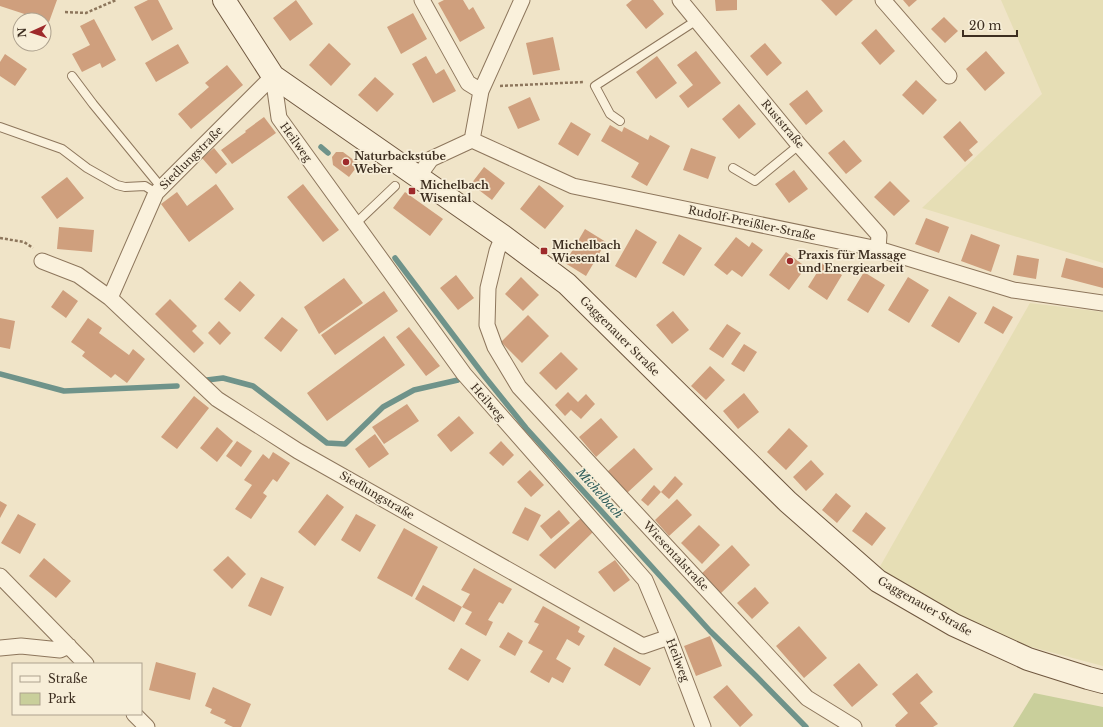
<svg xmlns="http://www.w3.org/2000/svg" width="1103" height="727" viewBox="0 0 1103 727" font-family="'Libre Baskerville',serif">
<rect width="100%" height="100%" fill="#f0e4c8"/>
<path fill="#e6deb5" d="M1001 0H1103V263L922 208 1042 94Z
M1030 303 1103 312V666L1024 645 949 612 878 570Z"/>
<path fill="#c9cf9b" d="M1034 693 1103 707V727H1013Z"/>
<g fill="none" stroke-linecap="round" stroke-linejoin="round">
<path stroke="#6f938a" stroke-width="5.5" d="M321 147 328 153
M395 258 485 377 526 428 710 631 756 676 806 727
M0 374 64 391 177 386
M207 380 223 378 253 386 327 443 345 444 383 407 414 390 458 380"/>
</g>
<path fill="#cf9f7d" d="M0 0H57L49 22 0 6Z
M148 0H158L173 29 152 41 134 7Z
M296 0 313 24 290 41 273 18Z
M444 0H463L469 10 473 7 485 28 460 42 438 3Z
M632 0H653L664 14 646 29 626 5Z
M715 0H737V10L716 11Z
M821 0H853L836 16Z
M903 0H917L909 7Z
M413 13 427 39 401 54 387 27Z
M944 17 958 31 945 43 931 29Z
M94 19 116 60 102 68 100 63 82 72 72 54 90 45 80 26Z
M876 29 895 51 880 65 861 43Z
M553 37 560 70 533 75 526 43Z
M329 43 351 64 331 86 309 65Z
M765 43 782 63 767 76 750 56Z
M178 44 189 63 156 82 145 63Z
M696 51 721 83 688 108 679 96 693 85 677 65Z
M986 51 1005 73 985 91 966 69Z
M5 54 27 69 15 86 0 76V62Z
M426 56 436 74 444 69 456 91 433 103 412 64Z
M657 56 677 83 656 99 636 72Z
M227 65 243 85 191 129 178 114 209 87 205 83Z
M375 77 394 94 377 112 358 95Z
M916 80 937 100 923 115 902 95Z
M807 90 823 111 806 125 789 104Z
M530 97 540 120 518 129 508 107Z
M739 104 756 124 739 139 722 119Z
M264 117 276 133 232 164 221 150 246 132 245 131Z
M960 121 978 142 969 150 973 155 965 162 943 137Z
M571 122 591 134 578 156 558 144Z
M610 125 622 132 624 127 648 140 650 135 670 146 647 186 631 177 639 163 601 141Z
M844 140 862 161 846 174 828 153Z
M214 148 227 164 216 174 202 158Z
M691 148 716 157 708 179 683 170Z
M336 152H343L359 164 349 177 333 165 332 157Z
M484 167 505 183 492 200 471 184Z
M794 170 808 189 789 203 775 184Z
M67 177 84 198 57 219 41 197Z
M890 181 910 201 894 216 874 197Z
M216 184 234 209 189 242 161 204 177 192 187 206Z
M303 184 339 230 323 242 287 197Z
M539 185 564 206 545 229 520 209Z
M405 192 443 219 430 236 393 208Z
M926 218 949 227 939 253 915 244Z
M59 227 94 230 92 252 57 249Z
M585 229 606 242 586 276 565 263Z
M636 229 657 242 636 278 615 266Z
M679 234 702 248 684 276 662 263Z
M971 234 1000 245 991 272 961 261Z
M736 237 749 247 752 242 763 250 742 277 732 270 727 275 714 265Z
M786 252 806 267 789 290 769 275Z
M1017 255 1039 259 1036 279 1013 275Z
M1066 258 1103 268V288L1061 277Z
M823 263 842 275 827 300 808 287Z
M864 272 885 285 868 313 847 300Z
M456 275 474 298 458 310 440 288Z
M521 277 539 295 523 311 505 294Z
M908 277 929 290 909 323 888 310Z
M344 278 363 303 319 334 304 307Z
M240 281 255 295 240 312 224 299Z
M63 290 78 301 66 318 51 307Z
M384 291 398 311 335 355 321 335Z
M949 296 977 313 959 343 931 326Z
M170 299 197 326 192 331 204 343 194 353 155 314Z
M993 306 1013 317 1003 334 984 323Z
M673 311 689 330 672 344 656 325Z
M528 315 549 336 522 363 501 342Z
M282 317 298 330 281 352 264 338Z
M0 318 15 321 10 349 0 347Z
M88 318 102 328 99 333 129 355 133 349 145 359 127 383 115 374 111 378 82 356 85 352 71 342Z
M219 321 231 333 220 345 208 333Z
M727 324 741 333 723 358 709 349Z
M409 327 440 366 426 376 396 337Z
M384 336 405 365 327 421 307 393Z
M744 344 757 352 744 372 731 364Z
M561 352 578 369 556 390 539 373Z
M710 366 725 380 706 400 691 386Z
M568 392 578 402 586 394 595 404 581 419 571 410 565 416 555 405Z
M744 393 759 412 738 429 723 411Z
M194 396 209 408 177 449 161 437Z
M407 404 419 421 384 444 372 427Z
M459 416 474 433 451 452 437 435Z
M601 418 618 437 596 457 579 437Z
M217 427 233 441 217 462 200 448Z
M789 428 808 446 786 470 767 452Z
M375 434 389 454 369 468 355 449Z
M237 441 252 451 241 467 226 456Z
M501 441 514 455 503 466 489 453Z
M634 448 653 469 627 493 607 472Z
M273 452 290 463 277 482 273 479 263 493 267 496 251 519 235 509 252 485 244 480 263 454 269 459Z
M811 460 824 474 806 491 793 477Z
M530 470 544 485 531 497 517 482Z
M675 476 683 484 669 499 661 492Z
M654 485 661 492 648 506 641 500Z
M836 493 851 506 837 523 822 510Z
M327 494 344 507 315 546 298 532Z
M677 499 692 515 669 536 655 520Z
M0 501 7 505 0 518Z
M525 507 541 515 528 541 512 533Z
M559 510 570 523 551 539 540 526Z
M866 512 886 528 872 546 852 531Z
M18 514 36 524 20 554 1 543Z
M356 514 376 525 360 552 341 540Z
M581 518 593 532 555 569 539 555Z
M699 525 720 545 702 564 681 543Z
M404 528 438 547 412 597 377 578Z
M732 545 750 565 718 596 699 576Z
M228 556 246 574 232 589 213 570Z
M44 558 71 581 56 598 29 576Z
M615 560 630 580 614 592 598 572Z
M474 568 512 589 503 604 499 602 488 620 493 622 486 636 465 624 472 612 462 607 470 594 461 590Z
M261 577 284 587 271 616 248 606Z
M423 585 462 607 454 622 415 599Z
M755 587 769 603 752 619 737 603Z
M543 606 580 627 578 632 585 636 579 646 567 639 556 659 571 668 563 683 552 677 549 683 530 672 543 651 528 643 539 624 534 622Z
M799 626 827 658 804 678 776 646Z
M508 632 523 641 515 656 499 647Z
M710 636 722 666 696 676 684 646Z
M614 647 651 668 640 686 604 665Z
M461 648 481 660 468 681 448 669Z
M156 662 196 673 190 700 149 690Z
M859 663 878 685 852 707 833 685Z
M917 673 933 692 914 708 920 703 938 724 933 727H896L895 725 908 713 892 694Z
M727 685 753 715 740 727 713 697Z
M213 687 251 704 241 727H233L224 723 226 720 210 713 212 709 205 706Z"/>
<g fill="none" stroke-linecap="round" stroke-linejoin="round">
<defs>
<path id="lane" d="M72 76 93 104 161 187
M620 121 610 114 595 86 697 20
M0 127 62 149 87 168 117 185 125 187 145 186 156 193
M733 168 755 181 799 145
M355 224 395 186"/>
<path id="street" d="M422 0 468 83 481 91
M680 0 799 145 879 235 878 249
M883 0 949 76
M273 76 279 118 464 374 645 580 669 637 703 727
M472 140 481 91 522 0
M418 177 431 159 472 140 573 186 878 249 1013 290 1103 303
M503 236 497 251 488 288 487 325 495 347 519 387 807 698 854 727
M42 261 78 275 110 298 217 399 298 451 643 646 669 637
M110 298 156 193 273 76
M0 576 86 664
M0 648 21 646 60 650 69 646
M134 714 147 727"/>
<path id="secondary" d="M224 0 273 76 503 236 567 284 788 502 878 581 954 625 1028 659 1088 678 1103 682"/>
</defs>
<use href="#lane" stroke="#8d765c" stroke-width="10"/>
<use href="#street" stroke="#8d765c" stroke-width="17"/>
<use href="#secondary" stroke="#6f573f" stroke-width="24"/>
<path stroke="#8d765c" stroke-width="2.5" stroke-dasharray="3 2" stroke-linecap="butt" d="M65 12 86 13 116 0
M500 86 583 82
M0 238 24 242 33 248"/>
<use href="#lane" stroke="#faf1dc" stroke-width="8"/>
<use href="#street" stroke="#faf1dc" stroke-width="15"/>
<use href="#secondary" stroke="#faf1dc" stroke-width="22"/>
</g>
<g fill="#9e2a2b" stroke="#f7eed8" stroke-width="1.5">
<circle cx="346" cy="162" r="4"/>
<rect x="408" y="187" width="8" height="8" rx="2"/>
<rect x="540" y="247" width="8" height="8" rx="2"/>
<circle cx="790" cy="261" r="4"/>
</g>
<g text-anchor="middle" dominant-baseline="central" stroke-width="3.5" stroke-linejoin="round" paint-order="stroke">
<g font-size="11" fill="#3d2e20" stroke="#f7eed8">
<text transform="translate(783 124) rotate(50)">Ruststraße</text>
<text transform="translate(296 142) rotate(54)">Heilweg</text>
<text transform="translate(191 158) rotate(-45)">Siedlungstraße</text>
<text transform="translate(752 223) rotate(12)">Rudolf-Preißler-Straße</text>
<text transform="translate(620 336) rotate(45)">Gaggenauer Straße</text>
<text transform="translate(488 402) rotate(49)">Heilweg</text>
<text transform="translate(377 495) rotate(30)">Siedlungstraße</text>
<text transform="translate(676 556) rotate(47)">Wiesentalstraße</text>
<text transform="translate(925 606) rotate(30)">Gaggenauer Straße</text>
<text transform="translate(678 660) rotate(69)">Heilweg</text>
</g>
<g font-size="11" font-weight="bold" fill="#3d2e20" stroke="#f7eed8" text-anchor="start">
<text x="354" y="156">Naturbackstube<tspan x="354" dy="13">Weber</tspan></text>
<text x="420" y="185">Michelbach<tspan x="420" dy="13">Wisental</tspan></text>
<text x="552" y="245">Michelbach<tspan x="552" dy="13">Wiesental</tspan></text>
<text x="798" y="255">Praxis für Massage<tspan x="798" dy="13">und Energiearbeit</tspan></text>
</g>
<g font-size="12" font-style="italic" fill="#2f5d5a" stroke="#f7eed8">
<text transform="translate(600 493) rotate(48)">Michelbach</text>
</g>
</g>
<rect x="12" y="663" width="130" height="52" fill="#f7eed8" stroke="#ada18e"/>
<rect x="20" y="676" width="20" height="6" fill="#faf1dc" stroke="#ada18e"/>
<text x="48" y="683" font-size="12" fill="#3d2e20">Straße</text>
<rect x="20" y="693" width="20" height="12" fill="#c9cf9b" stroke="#ada18e"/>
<text x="48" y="703" font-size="12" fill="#3d2e20">Park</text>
<g transform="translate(32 32) rotate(267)"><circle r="19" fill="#f7eed8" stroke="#ada18e"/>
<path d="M0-3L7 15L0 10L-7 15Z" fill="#9e2a2b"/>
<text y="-6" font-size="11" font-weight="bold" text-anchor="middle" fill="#3d2e20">N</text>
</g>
<path d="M963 30v6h54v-6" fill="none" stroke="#3d2e20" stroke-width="2"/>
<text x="969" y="30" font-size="12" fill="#3d2e20" stroke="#f7eed8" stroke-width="3" paint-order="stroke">20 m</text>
</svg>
